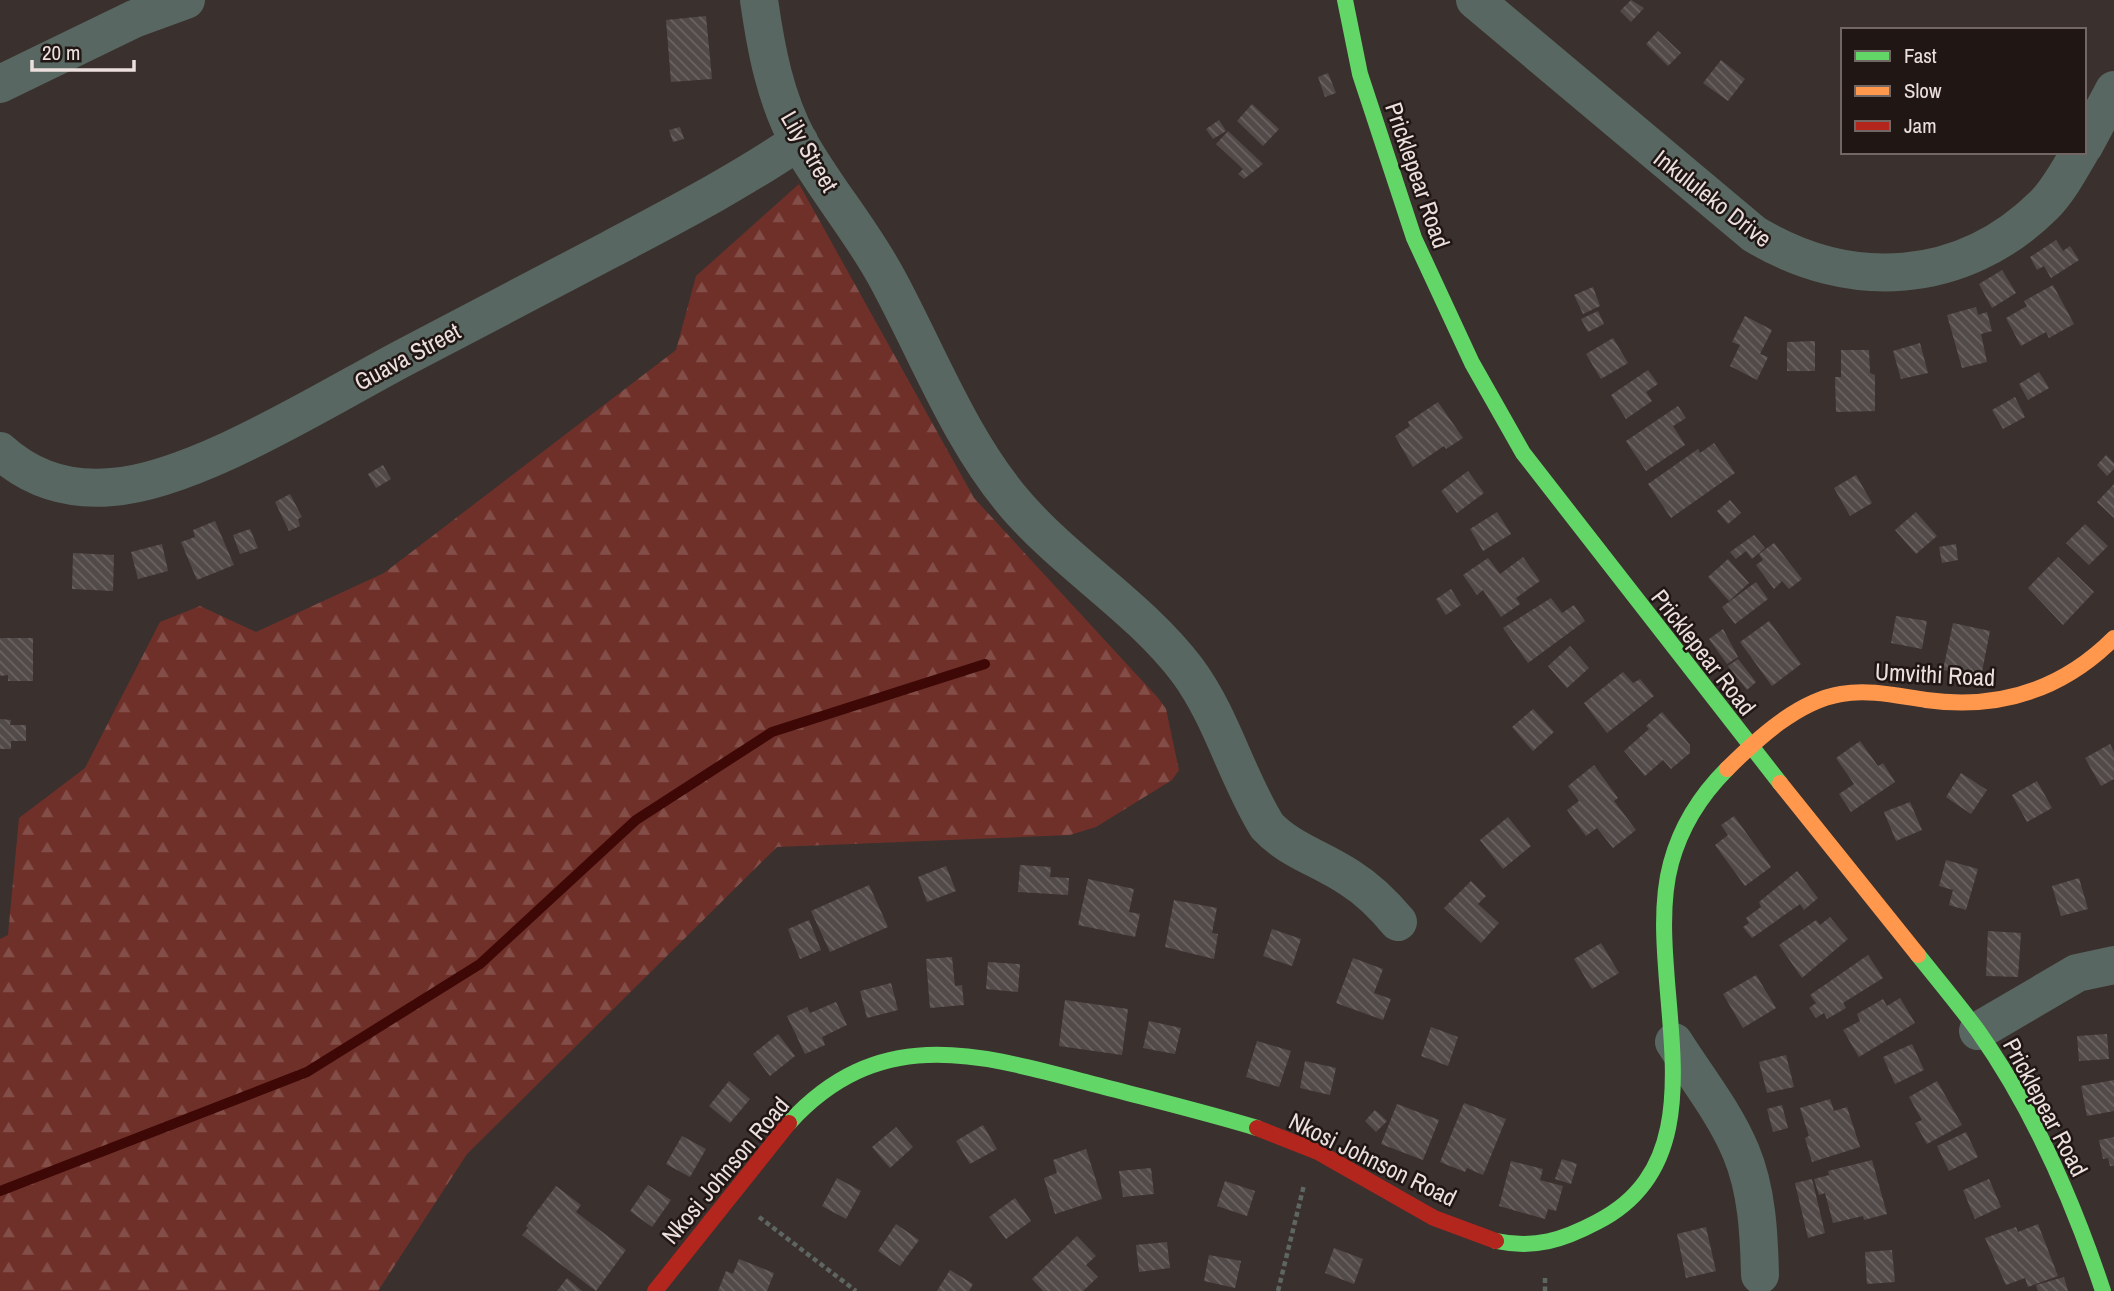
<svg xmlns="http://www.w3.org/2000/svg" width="2114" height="1291" viewBox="0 0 2114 1291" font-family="'Archivo Narrow',sans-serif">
<defs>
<pattern id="forest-firs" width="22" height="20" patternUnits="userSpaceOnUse" patternTransform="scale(1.75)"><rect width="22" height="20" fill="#6f3029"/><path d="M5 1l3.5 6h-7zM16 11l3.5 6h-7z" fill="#844e48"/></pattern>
<pattern id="building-back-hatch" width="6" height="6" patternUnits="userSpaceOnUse" patternTransform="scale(1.75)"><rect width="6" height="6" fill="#524a49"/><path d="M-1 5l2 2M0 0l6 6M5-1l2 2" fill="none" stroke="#6b6463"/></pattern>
</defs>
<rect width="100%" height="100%" fill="#3a302e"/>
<path fill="url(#forest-firs)" d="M799 184 974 498 1159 699 1166 709 1179 770 1172 780 1096 827 1070 835 777 847 467 1154 378 1291H0V939L8 935 19 818 85 768 160 622 200 606 256 632 384 573 676 350 696 276Z"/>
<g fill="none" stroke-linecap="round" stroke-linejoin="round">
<path stroke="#3e0807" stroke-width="10" d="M0 1191 307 1072 480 964 636 820 772 732 985 664"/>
</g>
<path fill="url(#building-back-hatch)" d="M1631 0 1644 8 1631 22 1620 11Z
M706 16 712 79 671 82 666 20Z
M1658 31 1681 53 1668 66 1646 44Z
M1721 60 1745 79 1728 101 1703 83Z
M1328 73 1336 93 1325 97 1318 77Z
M1252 104 1279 129 1263 146 1237 121Z
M1219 120 1226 131 1213 139 1206 129Z
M680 127 684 139 673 142 669 130Z
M1228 131 1263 164 1244 179 1238 174 1243 169 1216 144Z
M2056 240 2063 251 2070 246 2079 260 2051 278 2044 266 2037 270 2030 257Z
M2002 270 2016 293 1992 308 1979 284Z
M2053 285 2074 324 2049 338 2046 332 2021 346 2006 318 2027 306 2024 301Z
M1593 287 1600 306 1583 314 1574 295Z
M1976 307 1978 315 1987 312 1992 331 1981 334 1987 362 1962 368 1947 315Z
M1598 311 1604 324 1588 332 1581 319Z
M1745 316 1772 330 1760 354 1768 357 1757 380 1730 366 1740 345 1732 342Z
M1613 338 1628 363 1601 379 1586 354Z
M1815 341V371H1787V342Z
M1920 343 1928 373 1901 379 1893 351Z
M1841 350H1869L1870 373 1875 375V411L1836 412 1835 377H1841Z
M1648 370 1658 384 1646 392 1652 401 1626 419 1611 395Z
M2039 372 2049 388 2028 400 2019 384Z
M2015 397 2025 417 2003 429 1992 410Z
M1438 402 1463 438 1446 449 1444 446 1413 467 1395 436 1410 426 1408 422Z
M1678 406 1686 418 1673 426 1685 445 1646 471 1626 441Z
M1714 443 1735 473 1671 518 1648 484 1698 449 1700 453Z
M2106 455 2114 463V469L2107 476 2097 465Z
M383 465 391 479 376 488 368 474Z
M1468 471 1484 493 1457 513 1441 491Z
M1856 475 1872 503 1850 516 1834 488Z
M2114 484V518L2097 502Z
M290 494 302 517 298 519 300 526 289 531 275 502Z
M1730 500 1741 513 1728 524 1717 511Z
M1497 512 1511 534 1483 551 1470 529Z
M1916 512 1937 536 1916 554 1895 530Z
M215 521 234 565 197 580 181 542 195 537 193 530Z
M2085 524 2108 546 2089 565 2066 543Z
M250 529 258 548 240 554 233 535Z
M1754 535 1765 548 1752 559 1746 551 1736 559 1730 552Z
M1774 543 1802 579 1789 589 1782 581 1774 589 1756 565 1763 560 1759 554Z
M162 544 168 571 138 579 131 552Z
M1956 544 1958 560 1942 563 1939 547Z
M73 553 114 555 113 591 72 589Z
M1523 557 1540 581 1516 598 1520 604 1501 617 1483 590 1477 595 1463 575 1488 558 1500 574Z
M2058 557 2094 592 2063 625 2028 588Z
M1728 559 1749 583 1729 601 1708 577Z
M1756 582 1768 599 1735 624 1722 607Z
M1451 589 1461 605 1446 615 1436 599Z
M1551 598 1562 613 1574 605 1585 621 1528 663 1503 628Z
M1896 616 1927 621 1922 649 1891 643Z
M1769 621 1801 664 1772 686 1740 642Z
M1953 623 1990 631 1981 677 1943 670Z
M1723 629 1738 657 1727 664 1709 639Z
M0 638H33V681H8V675L0 676Z
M1570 646 1589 668 1567 688 1548 666Z
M1738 659 1756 682 1747 690 1728 666Z
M1623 672 1633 683 1640 679 1654 696 1607 733 1584 703Z
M1533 709 1554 732 1533 751 1512 727Z
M1662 712 1690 745V753L1671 769 1663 760 1645 776 1624 751 1649 729 1646 726Z
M0 719 11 720 10 725H26V741H11V749H0Z
M1860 741 1878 766 1883 763 1895 782 1851 812 1839 794 1854 784 1836 758Z
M2110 744 2114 752V779L2101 786 2085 758Z
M1594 765 1618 798 1614 801 1636 830 1613 848 1597 828 1586 836 1567 810 1579 801 1568 786Z
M1961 773 1987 790 1971 814 1946 797Z
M2037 781 2052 808 2027 822 2012 795Z
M1910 802 1922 830 1896 841 1884 812Z
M1734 816 1771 867 1745 886 1715 845 1728 835 1721 825Z
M1508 817 1531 846 1503 869 1480 840Z
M1946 860 1978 869 1966 910 1949 905 1953 890 1939 886Z
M1020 865 1051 867 1050 877 1069 878 1068 895 1018 892Z
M946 866 956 891 927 902 918 877Z
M1797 871 1818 898 1804 910 1800 904 1752 938 1743 927 1749 923 1746 918 1761 907 1759 902Z
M2079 878 2088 909 2061 916 2052 886Z
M1088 879 1134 889 1129 912 1140 914 1135 937 1078 925Z
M1471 881 1486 896 1478 904 1499 923 1481 943 1444 908Z
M869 885 888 927 830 952 811 911Z
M1174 900 1217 908 1212 933 1218 934 1214 959 1165 947Z
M1830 917 1848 939 1802 978 1779 945 1816 920 1820 925Z
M809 920 821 950 800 959 788 929Z
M1272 929 1301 939 1292 966 1263 956Z
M1988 931 2021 933 2018 977 1986 976Z
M1601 943 1619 973 1592 989 1574 959Z
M1868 955 1883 978 1843 1003 1846 1008 1827 1019 1824 1013 1816 1018 1809 1008 1816 1003 1810 995Z
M952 957 955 986 962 985 964 1005 930 1008 926 959Z
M1353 958 1383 969 1374 993 1391 999 1383 1020 1336 1003Z
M988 962 1020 964 1018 992 986 989Z
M1756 975 1776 1008 1743 1028 1723 994Z
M891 983 898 1010 867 1018 860 991Z
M1900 998 1915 1023 1859 1057 1843 1030 1860 1021 1857 1014 1883 999 1887 1006Z
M1065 1000 1128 1009 1122 1055 1059 1046Z
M836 1002 847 1025 822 1037 825 1045 805 1054 787 1016 807 1007 810 1013Z
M1149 1021 1181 1028 1175 1054 1143 1048Z
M1431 1027 1458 1037 1448 1066 1421 1056Z
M778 1034 795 1056 770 1076 753 1054Z
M2107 1034 2109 1059 2079 1061 2077 1036Z
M1257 1041 1291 1051 1279 1087 1246 1077Z
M1912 1044 1924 1070 1895 1084 1883 1057Z
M1786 1055 1794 1087 1767 1093 1759 1062Z
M1305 1061 1336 1068 1330 1095 1300 1088Z
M2114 1080V1111L2087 1116 2081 1086Z
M729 1081 750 1099 730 1123 709 1106Z
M1937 1081 1962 1125 1927 1144 1915 1123 1922 1120 1909 1097Z
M1830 1099 1834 1111 1847 1107 1860 1147 1812 1162 1805 1138 1809 1136 1800 1108Z
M1464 1103 1506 1119 1483 1175 1467 1168 1465 1172 1440 1162Z
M1397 1104 1439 1120 1423 1160 1381 1144Z
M1782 1105 1788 1128 1773 1132 1767 1109Z
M1375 1110 1387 1121 1376 1132 1365 1121Z
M983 1125 997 1149 970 1164 956 1141Z
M896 1127 913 1147 890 1168 872 1147Z
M1966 1132 1978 1157 1949 1171 1937 1146Z
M682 1136 706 1149 690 1177 666 1164Z
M2114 1137V1166H2110L2108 1158 2103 1159 2099 1140Z
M1086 1149 1102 1199 1055 1214 1044 1178 1057 1173 1053 1160Z
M1562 1159 1577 1164 1571 1184 1555 1179Z
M1872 1160 1887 1214 1864 1220 1863 1216 1833 1223 1825 1193 1819 1195 1814 1179 1829 1175 1828 1171Z
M1511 1161 1543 1169 1540 1180 1563 1186 1556 1211 1548 1209 1545 1219 1499 1206Z
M1151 1168 1154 1194 1123 1197 1119 1171Z
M837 1178 861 1191 846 1219 822 1206Z
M1812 1179 1825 1233 1808 1238 1795 1183Z
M1989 1179 2001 1207 1975 1219 1963 1190Z
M1225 1181 1255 1191 1247 1216 1217 1206Z
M648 1185 671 1200 652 1227 630 1211Z
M556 1186 581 1205 576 1212 626 1250 596 1291 522 1235 528 1228 526 1226Z
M1015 1198 1031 1221 1006 1239 989 1217Z
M896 1224 919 1240 900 1266 878 1251Z
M2038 1224 2058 1276 2028 1287 2025 1278 2006 1285 1985 1238 2016 1227 2018 1232Z
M1706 1227 1716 1271 1686 1278 1677 1234Z
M1077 1236 1096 1256 1086 1265 1098 1277 1083 1291H1043L1032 1279Z
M1167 1242 1170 1268 1139 1272 1136 1245Z
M1334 1248 1363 1259 1354 1284 1325 1273Z
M1892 1250 1895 1282 1867 1284 1865 1252Z
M1209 1255 1241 1261 1235 1288 1204 1281Z
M739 1259 774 1273 767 1291H718L726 1271 733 1274Z
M950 1270 973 1284 969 1291H937Z
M2064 1277 2068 1291H2038L2036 1285Z
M567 1278 582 1291H557Z"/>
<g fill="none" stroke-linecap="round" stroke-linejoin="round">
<path stroke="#5e6662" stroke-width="4.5" stroke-dasharray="5 3.5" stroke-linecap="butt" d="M759 1217 856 1291
M1545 1278V1291
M1278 1291 1304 1185"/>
<path stroke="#586761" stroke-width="38" d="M759 0C766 49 775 98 799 142 826 190 862 231 888 280 928 354 960 440 1016 505 1068 565 1139 607 1187 670 1222 717 1236 776 1267 826 1289 850 1322 859 1350 878 1369 890 1383 904 1398 922
M1475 0 1754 234C1850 292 1962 286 2044 205 2059 190 2069 170 2080 152
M0 84 134 19 186 0
M2084 146 2114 90
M0 451C31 479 69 491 112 487 196 481 327 398 405 357 474 321 542 285 611 249 675 215 739 182 799 141
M1978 1031 2077 973 2114 965
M1674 1042C1696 1077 1725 1113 1741 1152 1757 1190 1759 1234 1760 1275"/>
<path stroke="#63d668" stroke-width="16" d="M1345 0 1360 74 1414 238 1472 363 1523 453 1780 783
M1918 955C1938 980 1959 1005 1978 1031 2033 1109 2073 1201 2103 1291
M789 1123C881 1022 982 1055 1097 1085 1150 1099 1204 1112 1257 1128
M1496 1241C1535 1249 1563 1240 1597 1222 1731 1154 1640 976 1671 863 1681 826 1700 796 1727 769"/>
<path stroke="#ff974d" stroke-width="16" d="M1727 769C1757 739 1798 701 1841 694 1869 689 1898 696 1926 700 1999 710 2062 690 2114 638
M1780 783 1918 955"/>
<path stroke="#b3261e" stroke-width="16" d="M1257 1128 1318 1152 1434 1218 1496 1241
M655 1291 789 1123"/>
</g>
<g text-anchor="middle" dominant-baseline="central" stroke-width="5" stroke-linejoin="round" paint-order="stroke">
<g font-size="24" fill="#ecdfdd" stroke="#201715">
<text transform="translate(810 151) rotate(60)">Lily Street</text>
<text transform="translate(1418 175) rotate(71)">Pricklepear Road</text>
<text transform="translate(1713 198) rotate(38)">Inkululeko Drive</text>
<text transform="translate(407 356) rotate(-28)">Guava Street</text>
<text transform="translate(1704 652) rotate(52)">Pricklepear Road</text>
<text transform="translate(1935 674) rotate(3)">Umvithi Road</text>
<text transform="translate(2046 1107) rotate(62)">Pricklepear Road</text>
<text transform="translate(1373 1159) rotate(26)">Nkosi Johnson Road</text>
<text transform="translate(725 1170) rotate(-50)">Nkosi Johnson Road</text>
</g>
</g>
<rect x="1841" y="28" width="245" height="126" fill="#201715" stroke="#726765" stroke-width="2"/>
<rect x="1855" y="51" width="35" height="10" fill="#63d668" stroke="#726765" stroke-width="2"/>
<text x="1904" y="63" font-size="21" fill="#ecdfdd">Fast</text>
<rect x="1855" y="86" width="35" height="10" fill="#ff974d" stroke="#726765" stroke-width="2"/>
<text x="1904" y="98" font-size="21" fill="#ecdfdd">Slow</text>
<rect x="1855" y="121" width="35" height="10" fill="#b3261e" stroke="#726765" stroke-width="2"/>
<text x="1904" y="133" font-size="21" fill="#ecdfdd">Jam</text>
<path d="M32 60v10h102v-10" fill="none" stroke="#ecdfdd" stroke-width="3.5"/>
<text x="42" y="60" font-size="21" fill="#ecdfdd" stroke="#201715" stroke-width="5" paint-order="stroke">20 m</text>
</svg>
